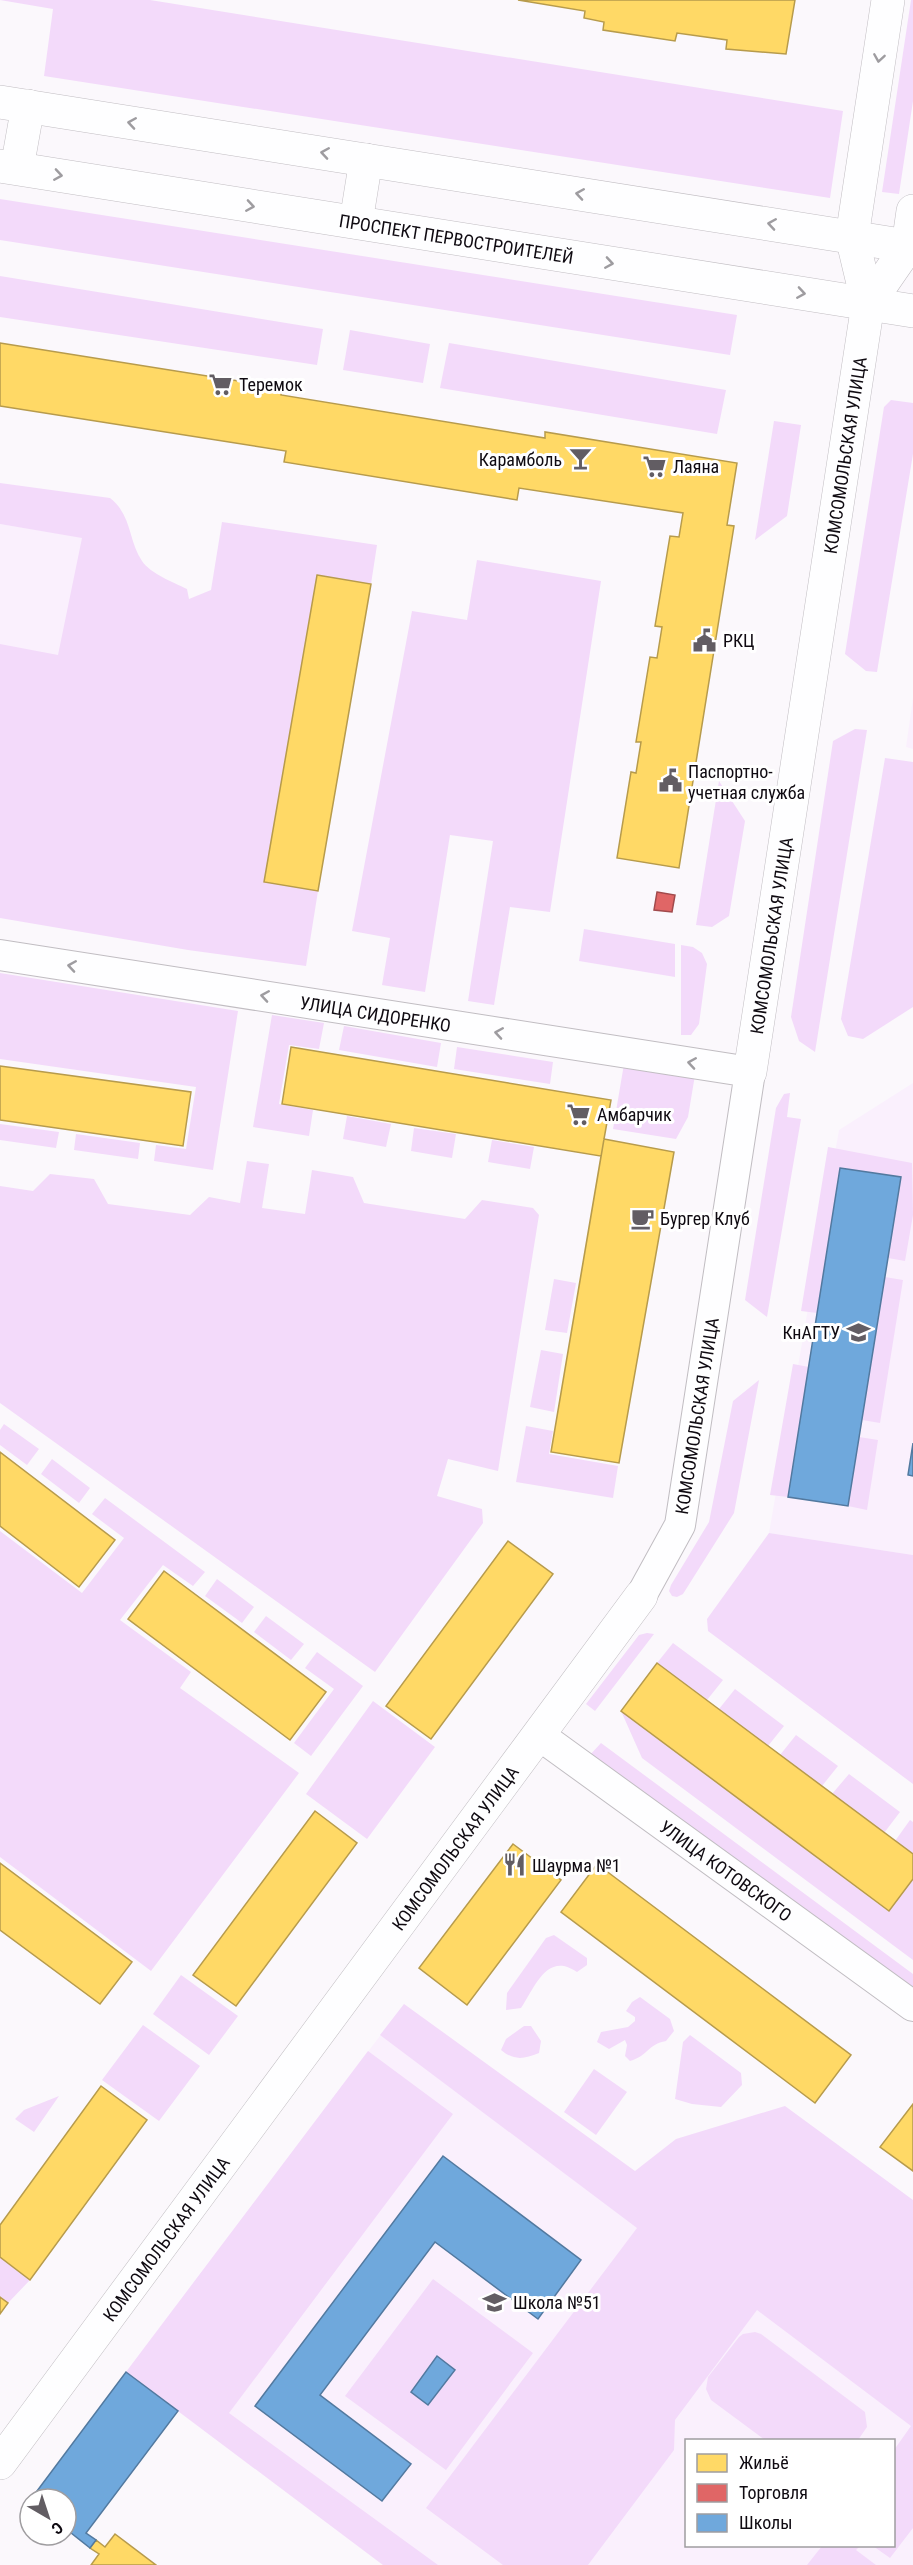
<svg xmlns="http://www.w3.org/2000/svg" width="913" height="2565" viewBox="0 0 913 2565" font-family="'Roboto Condensed',sans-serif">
<rect width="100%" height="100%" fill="#fbf8fc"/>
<path fill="#faf0fd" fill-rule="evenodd" d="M0 524 117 543 0 888Z
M913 698V749L906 747Z
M913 1083V1555L769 1533 839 1130Z
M404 2004 913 2378V2565H383L126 2372ZM686 2440H894V2546H686Z"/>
<path fill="#f3dafa" d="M0 0H150L843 111 830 198 44 76 53 9Z
M911 0H913V101L899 194 882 192Z
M0 199 737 315 730 355 0 240Z
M0 276 323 329 317 365 0 317Z
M350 330 430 344 423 383 343 370Z
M449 343 726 390 717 434 440 388Z
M891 400 913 403V454L877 672 866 671 845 654 884 407Z
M774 421 801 425 787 516 755 540Z
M0 483 110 498C132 515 128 540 142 561 151 574 173 582 187 589L189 599 211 590 222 522 377 545 371 584 317 575 318 891 306 966 188 950 0 918V644L58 655 82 538 0 524Z
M477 560 601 581 550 912 510 907 494 1005 468 1001 493 841 450 835 425 992 382 985 390 938 352 931 412 611 467 620Z
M855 729 867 730 815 1052 799 1041 791 1017 833 741Z
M885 758 913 762V1007L863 1039 848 1036 841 1019Z
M719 781 745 821 729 916 712 927 696 925Z
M584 929 675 944V977L579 961Z
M681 945 693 947 702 953 707 964 699 1024 691 1035H681Z
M0 973 238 1011 213 1170 154 1161 156 1145 186 1149 196 1087 0 1059Z
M272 1015 324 1023 319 1049 289 1045 279 1104 313 1110 309 1136 253 1127Z
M344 1026 441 1043 437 1067 339 1050Z
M457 1047 553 1062 550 1084 454 1069Z
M624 1064 695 1075 688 1117 676 1139 613 1129Z
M790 1093 787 1117 801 1119 767 1317 745 1300 776 1108 784 1094Z
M347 1116 391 1124 386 1147 343 1139Z
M0 1124 59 1132 56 1148 0 1140Z
M414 1128 456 1134 452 1158 411 1151Z
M76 1134 140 1143 138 1159 74 1150Z
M492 1140 534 1147 530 1169 488 1162Z
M828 1147 912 1163 913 1215 905 1261 888 1258 901 1177 840 1168 817 1313 801 1311Z
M247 1161 269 1164 262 1208 305 1214 312 1170 353 1177 364 1203 465 1219 482 1200 533 1208 539 1215 498 1471 448 1459 437 1496 482 1509 483 1523 375 1672 0 1403V1186L33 1191 50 1174 94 1179 108 1204 190 1215 209 1197 240 1203Z
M885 1277 903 1280 880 1423 862 1420Z
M554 1279 576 1283 567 1333 545 1330Z
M541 1350 563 1354 554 1412 530 1407Z
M793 1364 809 1367 788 1497 770 1495Z
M759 1380 734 1513 683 1594 677 1597 672 1596 669 1591 671 1585 709 1522 733 1401Z
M4 1424 39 1449 27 1465 0 1445V1430Z
M526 1426 553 1431 549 1454 618 1466 613 1498 516 1482Z
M859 1437 878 1440 867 1510 848 1506Z
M52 1459 90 1488 79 1503 41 1474Z
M105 1498 205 1572 193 1586 163 1565 120 1620 191 1672 180 1688 299 1773 151 1971 0 1857V1531L82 1593 124 1538 92 1514Z
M769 1533 913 1555V1784L708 1631 707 1619Z
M217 1579 254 1607 242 1623 205 1596Z
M266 1616 304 1644 291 1660 254 1632Z
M647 1633 654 1634 595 1711 586 1704 639 1635Z
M673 1643 723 1680 707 1700 657 1663Z
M317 1652 363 1686 311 1756 294 1743 334 1689 305 1668Z
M735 1689 784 1726 768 1746 719 1709Z
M373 1701 435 1747 367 1839 306 1794Z
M621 1711 888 1911 913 1879V1960L642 1758Z
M796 1735 838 1766 822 1786 780 1755Z
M601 1743 913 1974V1996L589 1756Z
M849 1774 900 1812 884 1833 832 1794Z
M910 1820 913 1822V1854L895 1841Z
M554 1935 587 1958V1965L577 1972C547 1951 535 1987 521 2008L506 2010 507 1993 546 1938Z
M181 1975 238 2016 209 2055 153 2014Z
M640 1997 670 2019 674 2031 666 2041C648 2044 648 2056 630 2061L625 2056 627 2045 625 2040 609 2049 597 2042 601 2032 628 2027 635 2021V2017L626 2011 632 2002Z
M404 2004 635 2171 676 2139 785 2106 913 2200V2528L890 2558 873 2546H894V2450L911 2426 757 2310 675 2420 674 2450 588 2565H503L426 2508 637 2228 380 2035Z
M143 2025 200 2066 159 2121 102 2080Z
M524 2026H531L541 2041 539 2053C524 2059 514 2061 501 2050L506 2039Z
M690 2035 741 2073 742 2085 721 2107 692 2104 675 2099 683 2042Z
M368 2051 453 2114 229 2413 438 2565H383L126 2372Z
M594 2069 627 2092 596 2135 564 2112Z
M59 2096 34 2132 15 2119 24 2110Z
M0 2257 30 2280 8 2303 0 2297Z
M433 2279 533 2353 446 2470 345 2396Z
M755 2332 761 2334 865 2412 867 2427 858 2440H765L711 2400 706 2389 708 2377 739 2337 743 2334Z
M822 2546H860L856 2550 876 2565H807Z"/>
<path fill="#ffd966" stroke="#b79b4c" stroke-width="1.5" d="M518 0H795L786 54 726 49 727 40 677 33 675 41 603 30 604 22 584 18 585 11Z
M0 343 282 388 281 395 545 438V432L737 463 727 525 734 526 679 868 617 858 631 772 636 773 641 742H636L650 657 657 658 662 627 655 626 670 536 679 537 683 513 519 488 517 500 284 462 286 451 0 406Z
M317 575 371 584 318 891 264 882Z
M291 1047 611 1100 604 1139 674 1152 619 1463 551 1452 601 1156 282 1104Z
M0 1066 191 1092 183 1146 0 1120Z
M604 1139 674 1152 619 1463 551 1452Z
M0 1452 115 1540 79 1587 0 1526Z
M508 1541 553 1574 431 1739 386 1706Z
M164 1571 326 1692 290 1740 128 1619Z
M657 1663 913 1854V1879L889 1911 621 1711Z
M315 1811 357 1843 236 2006 193 1975Z
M513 1844 561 1880 467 2005 419 1968Z
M0 1863 132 1962 100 2004 0 1930Z
M597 1864 851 2055 815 2103 561 1912Z
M101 2086 147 2120 30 2280 0 2257V2225Z
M913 2104V2171L880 2147Z
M0 2297 8 2303 0 2314Z
M115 2534 156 2565H91L99 2554 90 2548 96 2540 105 2547Z"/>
<path fill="#e06666" stroke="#a14a4c" stroke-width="1.5" d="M657 892 675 895 672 912 654 910Z"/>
<path fill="#6fa8dc" stroke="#52799f" stroke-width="1.5" d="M840 1168 901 1177 848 1506 788 1497Z
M913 1443V1476L908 1475Z
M443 2156 581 2260 538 2319 435 2242 320 2395 411 2464 382 2501 255 2406Z
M437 2356 455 2370 428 2405 411 2392Z
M126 2372 178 2411 86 2533 96 2540 90 2548 66 2529V2499H31Z"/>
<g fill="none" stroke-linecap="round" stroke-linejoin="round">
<defs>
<g id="street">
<path id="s1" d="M0 955 750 1072 680 1525 641 1596"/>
<path id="s2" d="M539 1735 913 2006"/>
</g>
<g id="secondary">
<path d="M0 102 913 247"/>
<path id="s3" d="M0 166 913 311"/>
<path d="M17 168 28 106"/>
<path d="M356 222 366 160"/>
<path d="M868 304 908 246 913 211"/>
<path id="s4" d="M750 1072 868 304 852 237 888 0"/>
<path id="s5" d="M0 2463 641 1596"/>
</g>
</defs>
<use href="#street" stroke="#c1bdc2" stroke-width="32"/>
<use href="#secondary" stroke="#c1bdc2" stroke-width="34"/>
<use href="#street" stroke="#fefeff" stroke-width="30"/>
<use href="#secondary" stroke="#fefeff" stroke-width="33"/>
</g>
<defs><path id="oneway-chevron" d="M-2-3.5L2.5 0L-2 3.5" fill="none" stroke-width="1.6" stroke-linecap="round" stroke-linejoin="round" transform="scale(1.5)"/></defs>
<g stroke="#9e9ca0">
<use href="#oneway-chevron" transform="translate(879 58) rotate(99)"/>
<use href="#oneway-chevron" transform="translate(132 123) rotate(-171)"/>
<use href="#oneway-chevron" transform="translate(325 153) rotate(-171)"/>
<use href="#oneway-chevron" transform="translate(58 175) rotate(9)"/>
<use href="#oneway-chevron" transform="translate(580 194) rotate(-171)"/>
<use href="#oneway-chevron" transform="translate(250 206) rotate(9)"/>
<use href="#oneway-chevron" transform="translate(772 224) rotate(-171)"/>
<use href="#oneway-chevron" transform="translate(609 263) rotate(9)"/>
<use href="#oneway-chevron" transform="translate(801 293) rotate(9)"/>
<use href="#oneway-chevron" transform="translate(72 966) rotate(-171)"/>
<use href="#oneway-chevron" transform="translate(265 996) rotate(-171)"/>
<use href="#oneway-chevron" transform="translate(499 1033) rotate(-171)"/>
<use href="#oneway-chevron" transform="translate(692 1063) rotate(-171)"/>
</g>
<defs>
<symbol id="supermarket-bare" viewBox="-9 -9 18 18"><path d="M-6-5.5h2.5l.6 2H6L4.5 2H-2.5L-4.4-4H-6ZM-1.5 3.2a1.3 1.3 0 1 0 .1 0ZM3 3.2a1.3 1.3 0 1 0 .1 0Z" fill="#625d63" stroke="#fff" stroke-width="2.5" paint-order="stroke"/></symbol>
<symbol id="bar-bare" viewBox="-9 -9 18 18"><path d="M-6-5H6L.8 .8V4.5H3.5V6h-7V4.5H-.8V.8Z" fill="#625d63" stroke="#fff" stroke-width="2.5" paint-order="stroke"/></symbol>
<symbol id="civic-bare" viewBox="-9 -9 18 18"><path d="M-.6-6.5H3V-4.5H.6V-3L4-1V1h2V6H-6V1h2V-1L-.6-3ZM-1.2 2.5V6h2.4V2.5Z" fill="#625d63" stroke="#fff" stroke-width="2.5" paint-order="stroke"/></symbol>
<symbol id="cafe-bare" viewBox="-9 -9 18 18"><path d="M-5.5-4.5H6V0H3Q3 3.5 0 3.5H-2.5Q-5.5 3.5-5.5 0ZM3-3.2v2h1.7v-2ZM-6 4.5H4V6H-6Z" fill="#625d63" stroke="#fff" stroke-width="2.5" paint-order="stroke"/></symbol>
<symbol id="university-bare" viewBox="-9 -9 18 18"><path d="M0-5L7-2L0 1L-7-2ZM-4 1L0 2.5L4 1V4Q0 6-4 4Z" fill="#625d63" stroke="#fff" stroke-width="2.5" paint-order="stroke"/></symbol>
<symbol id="restaurant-bare" viewBox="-9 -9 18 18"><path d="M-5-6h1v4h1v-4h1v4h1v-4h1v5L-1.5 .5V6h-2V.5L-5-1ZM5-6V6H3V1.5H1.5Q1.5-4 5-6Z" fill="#625d63" stroke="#fff" stroke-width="2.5" paint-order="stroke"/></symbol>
<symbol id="school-bare" viewBox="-9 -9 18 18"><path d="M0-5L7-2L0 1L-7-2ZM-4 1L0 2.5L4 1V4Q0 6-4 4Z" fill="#625d63" stroke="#fff" stroke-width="2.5" paint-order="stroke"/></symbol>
</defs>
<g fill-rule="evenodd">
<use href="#supermarket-bare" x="204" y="368" width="33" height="33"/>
<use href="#bar-bare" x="564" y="442" width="33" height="33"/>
<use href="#supermarket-bare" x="638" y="450" width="33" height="33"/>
<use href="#civic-bare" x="688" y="624" width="33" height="33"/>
<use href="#civic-bare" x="654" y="764" width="33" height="33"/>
<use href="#supermarket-bare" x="562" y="1098" width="33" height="33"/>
<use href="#cafe-bare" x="626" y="1202" width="33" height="33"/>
<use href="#university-bare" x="842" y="1316" width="33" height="33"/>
<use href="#restaurant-bare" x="498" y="1848" width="33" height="33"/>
<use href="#school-bare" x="478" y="2286" width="33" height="33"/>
</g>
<g text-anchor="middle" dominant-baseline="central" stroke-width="6" stroke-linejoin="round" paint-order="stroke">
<g font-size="18" fill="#0f0a11" stroke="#fff">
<text stroke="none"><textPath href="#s3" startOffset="462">ПРОСПЕКТ ПЕРВОСТРОИТЕЛЕЙ</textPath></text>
<text stroke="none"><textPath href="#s4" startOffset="624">КОМСОМОЛЬСКАЯ УЛИЦА</textPath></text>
<text stroke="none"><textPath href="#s4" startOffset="138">КОМСОМОЛЬСКАЯ УЛИЦА</textPath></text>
<text stroke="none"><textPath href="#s1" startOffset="380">УЛИЦА СИДОРЕНКО</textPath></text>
<text transform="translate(697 1416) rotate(-81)">КОМСОМОЛЬСКАЯ УЛИЦА</text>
<text stroke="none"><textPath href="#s5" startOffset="765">КОМСОМОЛЬСКАЯ УЛИЦА</textPath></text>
<text stroke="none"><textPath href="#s2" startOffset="231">УЛИЦА КОТОВСКОГО</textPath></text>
<text stroke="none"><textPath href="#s5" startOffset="279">КОМСОМОЛЬСКАЯ УЛИЦА</textPath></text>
</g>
<g font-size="18" fill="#0f0a11" stroke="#fff" text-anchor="start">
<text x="239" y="384">Теремок</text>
<text x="562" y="459" text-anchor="end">Карамболь</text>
<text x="673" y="466">Лаяна</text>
<text x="723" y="640">РКЦ</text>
<text x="688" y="771">Паспортно-<tspan x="688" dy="21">учетная служба</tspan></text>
<text x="597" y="1114">Амбарчик</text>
<text x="660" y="1218">Бургер Клуб</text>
<text x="840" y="1332" text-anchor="end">КнАГТУ</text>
<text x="532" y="1865">Шаурма №1</text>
<text x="513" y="2302">Школа №51</text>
</g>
</g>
<rect x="685" y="2439" width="210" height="108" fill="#ffffff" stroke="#9f9da0" stroke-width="1.5"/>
<rect x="697" y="2454" width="30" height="18" fill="#ffd966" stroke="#9f9da0" stroke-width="1.5"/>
<text x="739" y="2469" font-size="18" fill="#0f0a11">Жильё</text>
<rect x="697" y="2484" width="30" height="18" fill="#e06666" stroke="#9f9da0" stroke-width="1.5"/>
<text x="739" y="2499" font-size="18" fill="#0f0a11">Торговля</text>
<rect x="697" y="2514" width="30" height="18" fill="#6fa8dc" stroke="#9f9da0" stroke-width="1.5"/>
<text x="739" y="2529" font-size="18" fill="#0f0a11">Школы</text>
<g transform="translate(48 2517) rotate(141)"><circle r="28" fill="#ffffff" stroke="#9f9da0" stroke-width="1.5"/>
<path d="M0-4.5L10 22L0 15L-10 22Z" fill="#625d63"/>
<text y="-9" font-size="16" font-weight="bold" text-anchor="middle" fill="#0f0a11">С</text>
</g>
</svg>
